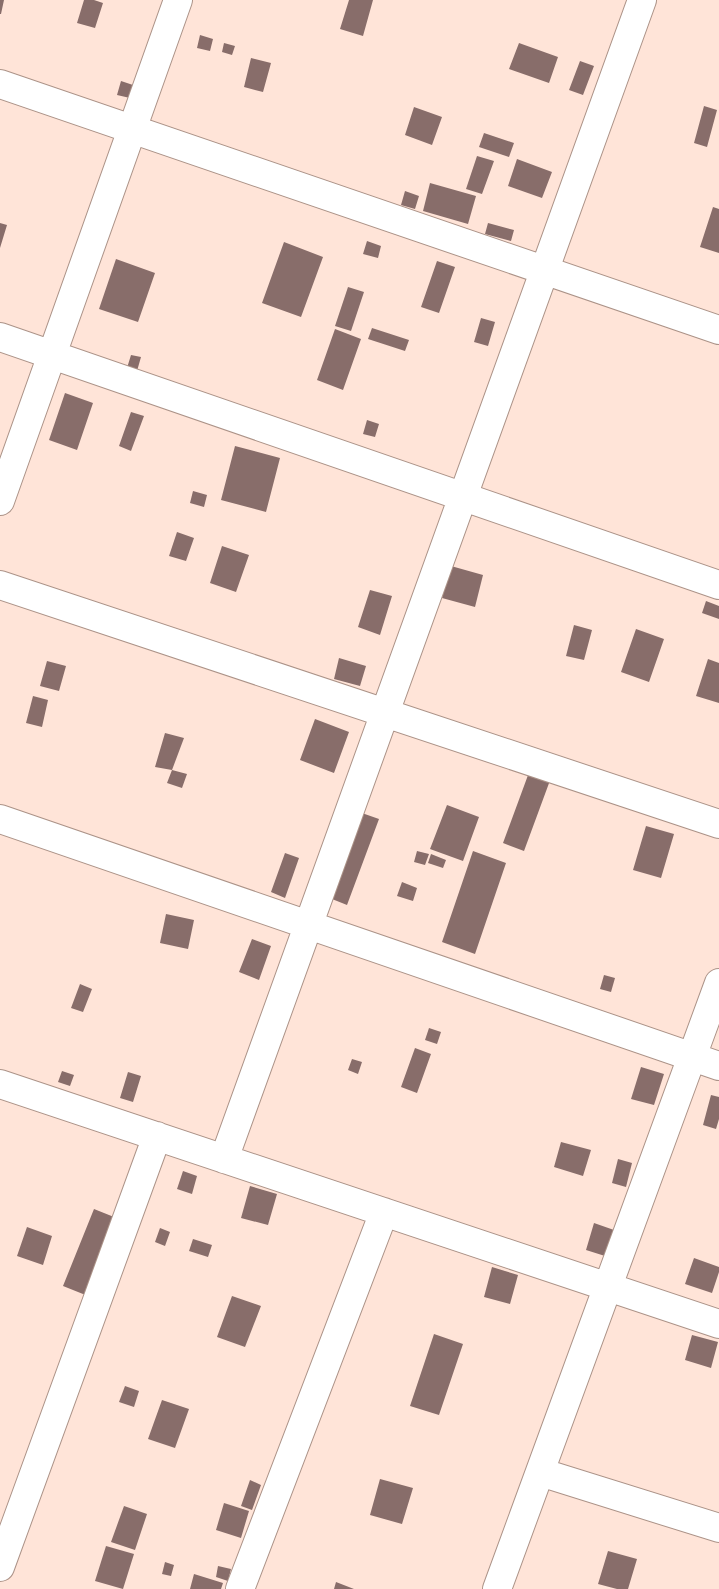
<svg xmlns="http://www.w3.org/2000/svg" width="719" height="1589" viewBox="0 0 719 1589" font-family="Overpass,sans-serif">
<rect width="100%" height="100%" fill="#ffe4d8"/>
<path fill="#886d6a" d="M0 0H4L1 14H0Z
M84 0H94L103 3 95 28 77 23Z
M349 0H373L363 36 340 29Z
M200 35 213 39 210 51 197 48Z
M224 43 235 46 232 55 222 52Z
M519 43 558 57 549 83 509 69Z
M251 58 271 63 263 92 244 87Z
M580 61 594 66 583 95 569 90Z
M121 81 133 85 130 98 117 95Z
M704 106 717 110 707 147 694 143Z
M414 107 442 117 432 145 405 135Z
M484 133 514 143 509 157 479 147Z
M477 156 494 161 482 194 466 189Z
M517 159 552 172 542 198 508 186Z
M430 183 476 196 468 224 423 211Z
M405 191 419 196 415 209 401 205Z
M713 207 719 209V253L700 247Z
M0 223 7 225 0 248Z
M488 223 514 230 511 241 485 234Z
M367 241 381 246 378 258 363 254Z
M284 242 323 257 301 317 262 303Z
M116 259 155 273 138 322 99 309Z
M437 261 455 267 439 313 421 307Z
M348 287 364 292 351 331 335 326Z
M481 318 495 322 488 346 474 342Z
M372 328 409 340 405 351 368 339Z
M335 329 361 339 343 390 317 380Z
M131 355 141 357 137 371 127 368Z
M65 393 93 403 77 450 49 440Z
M131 412 144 416 131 451 119 446Z
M367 420 379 424 375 437 363 434Z
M235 446 280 458 266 512 221 500Z
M193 491 207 495 204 507 190 503Z
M177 532 194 538 186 561 169 556Z
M222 546 249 555 236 592 210 583Z
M451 566 483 575 475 607 442 598Z
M370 590 392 596 380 635 358 627Z
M706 601 719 606V619L702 613Z
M574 625 592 630 584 660 566 656Z
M636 629 664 639 649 682 621 672Z
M339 658 366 666 360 686 334 679Z
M708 659 719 663V703L696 696Z
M47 661 66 666 59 691 40 686Z
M33 696 48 700 42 727 26 723Z
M315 719 349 732 334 773 300 760Z
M165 733 184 738 172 770 187 774 182 788 167 783 172 770 155 767Z
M531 767 552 775 524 851 503 843Z
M447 805 479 817 463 861 430 849Z
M359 812 379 819 347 905 327 897Z
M646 826 674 834 661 878 633 870Z
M417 851 429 854 425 865 414 862Z
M473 851 506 863 475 954 442 942Z
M285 853 299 858 285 898 271 892Z
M431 854 446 860 443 868 428 863Z
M402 882 417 888 413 901 397 896Z
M166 914 194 920 188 949 160 943Z
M252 939 271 946 259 980 239 972Z
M604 975 615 978 611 992 600 989Z
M80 984 92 989 83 1012 71 1008Z
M429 1028 441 1032 437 1044 425 1040Z
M415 1048 431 1054 417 1093 401 1087Z
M352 1059 362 1062 358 1074 348 1070Z
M641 1067 664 1074 654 1105 631 1099Z
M62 1071 74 1075 70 1086 58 1082Z
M128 1072 141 1076 133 1102 120 1098Z
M711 1095 719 1097V1119L716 1129 703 1125Z
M561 1142 591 1150 583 1176 554 1167Z
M618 1159 632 1163 626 1187 612 1183Z
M183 1171 197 1176 192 1194 177 1189Z
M250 1186 277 1194 268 1225 241 1218Z
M94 1209 124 1221 93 1298 63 1286Z
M594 1223 614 1230 605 1256 586 1250Z
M27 1227 52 1236 43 1265 17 1256Z
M160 1228 170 1232 165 1246 155 1242Z
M193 1239 212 1245 208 1257 189 1251Z
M694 1258 719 1267V1272L712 1293 685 1284Z
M492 1267 518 1275 510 1304 484 1297Z
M232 1296 261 1306 245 1347 217 1337Z
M434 1334 463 1344 439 1415 410 1406Z
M692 1335 718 1342 711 1368 685 1360Z
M125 1386 139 1391 134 1407 119 1402Z
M162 1400 189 1409 175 1448 148 1439Z
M380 1479 413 1488 402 1524 370 1515Z
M250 1480 261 1485 252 1510 241 1506Z
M224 1503 249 1511 241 1538 216 1530Z
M124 1506 147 1514 135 1550 111 1542Z
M106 1546 134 1554 123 1589 95 1581Z
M608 1551 637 1559 628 1589H617L598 1584Z
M165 1562 174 1565 171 1576 162 1574Z
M218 1566 231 1569 228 1581 216 1577Z
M194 1574 223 1583 221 1589H190Z
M336 1582 354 1589H334Z"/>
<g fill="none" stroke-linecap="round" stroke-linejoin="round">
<defs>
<path id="minor" d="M0 84 719 330
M0 337 719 585
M0 501 178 0
M0 585 719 824
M0 819 719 1066
M0 1084 719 1324
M224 1159 642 0
M540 1472 719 1528
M0 1567 157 1136
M240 1589 384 1212
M497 1589 719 983"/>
</defs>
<use href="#minor" stroke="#ac9388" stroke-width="30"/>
<use href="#minor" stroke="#fff" stroke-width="28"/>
</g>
</svg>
